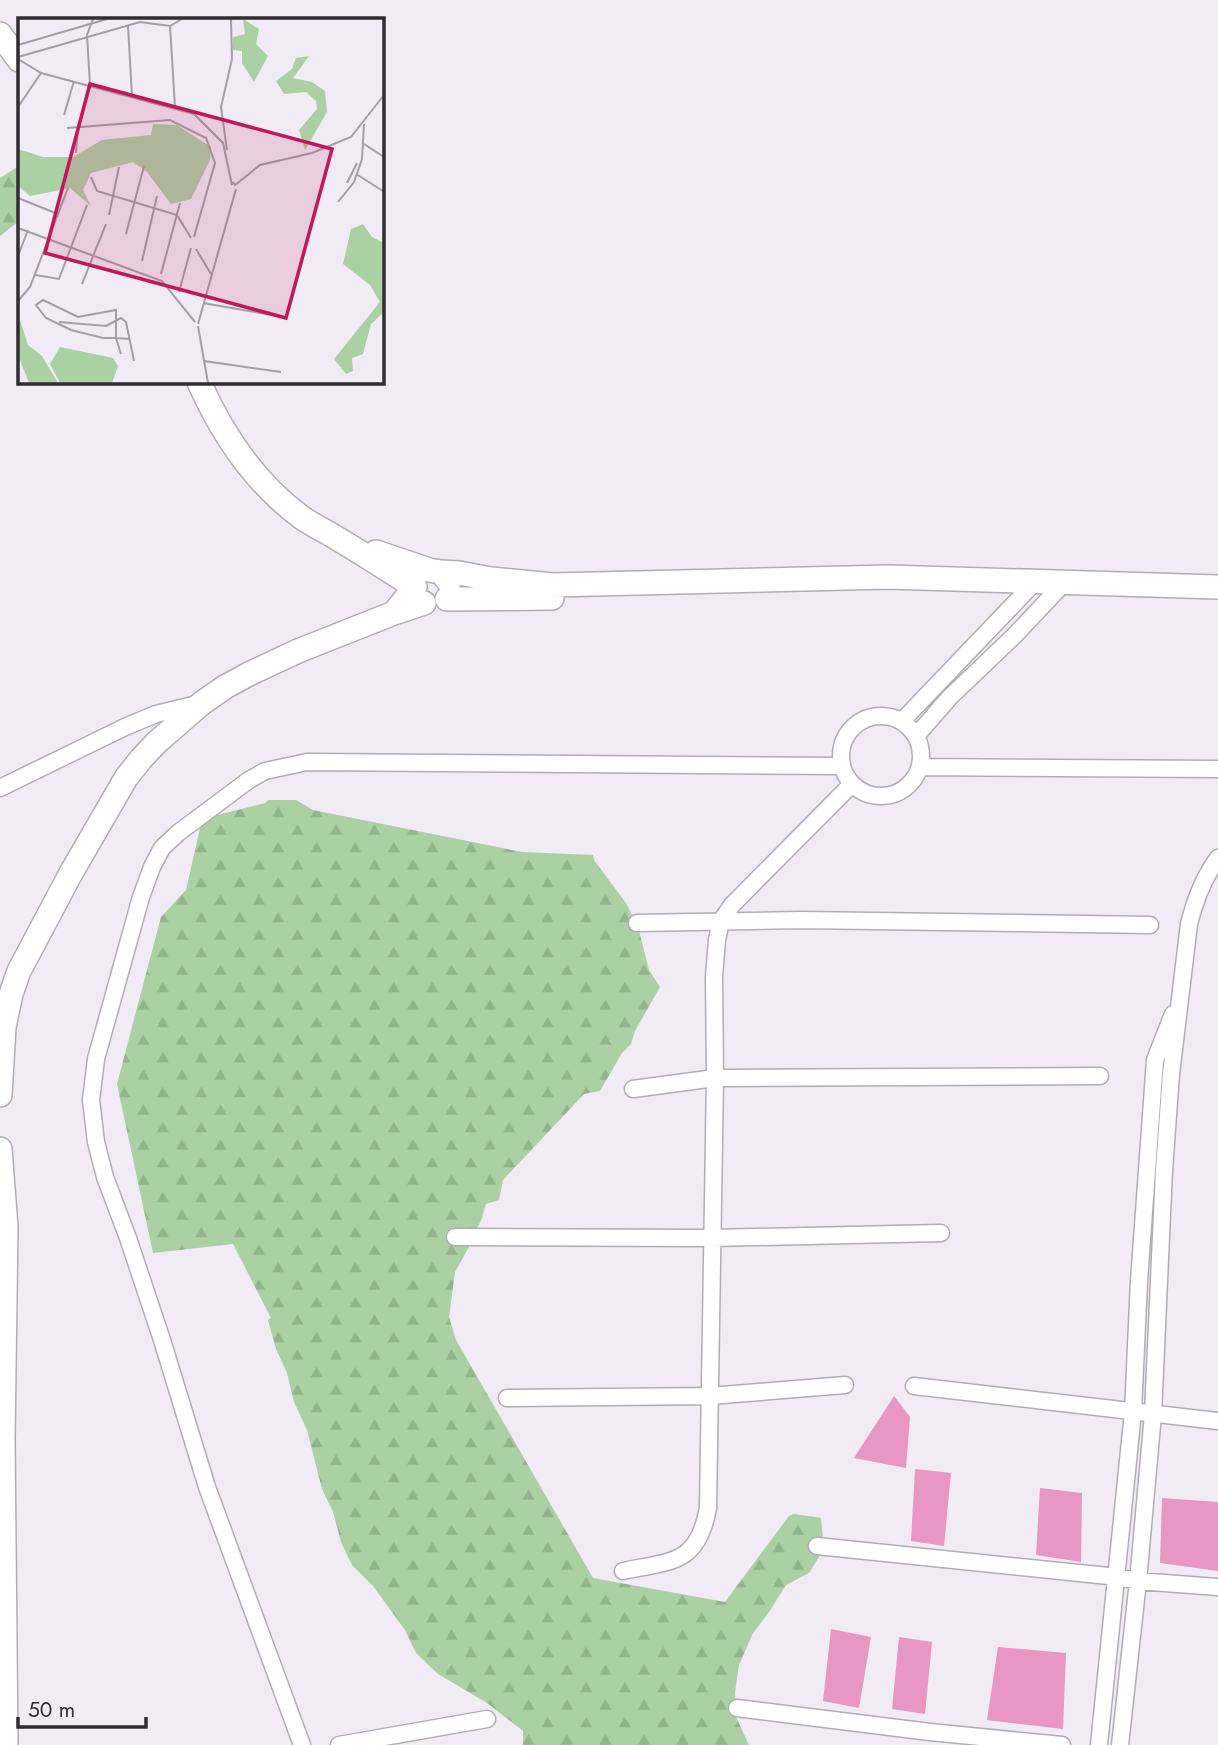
<svg xmlns="http://www.w3.org/2000/svg" width="1218" height="1745" viewBox="0 0 1218 1745" font-family="Jost,sans-serif">
<defs>
<pattern id="forest-firs" width="22" height="20" patternUnits="userSpaceOnUse" patternTransform="scale(1.75)"><rect width="22" height="20" fill="#abd0a3"/><path d="M5 1l3.5 6h-7zM16 11l3.5 6h-7z" fill="#93b38d"/></pattern>
</defs>
<rect width="100%" height="100%" fill="#f0ebf4"/>
<path fill="url(#forest-firs)" d="M19 166V221L0 236V178Z
M268 800H296L313 810 522 852 593 855 594 860 626 903 638 927 649 970 660 987 635 1031 631 1044 622 1053 600 1091 584 1094 503 1180 499 1200 486 1204 482 1218 469 1247 455 1272 449 1317 456 1340 593 1578 725 1602 789 1516 794 1514 821 1518 824 1549 809 1573 786 1585 771 1609 752 1635 739 1665 735 1692 736 1717 749 1745H523V1731L487 1703 438 1674 416 1653 405 1630 373 1586 352 1565 341 1542 333 1512 322 1489 307 1430 294 1402 287 1373 276 1349 268 1320 271 1318 233 1244 153 1253 117 1084 161 917 186 890 202 819 265 803Z"/>
<path fill="#e797c1" d="M894 1396 910 1417 906 1468 854 1458Z
M915 1469 951 1473 944 1546 911 1541Z
M1040 1488 1082 1493 1081 1562 1036 1555Z
M1162 1498 1218 1502V1571L1160 1563Z
M831 1629 871 1637 859 1708 823 1701Z
M899 1637 932 1642 925 1714 892 1709Z
M998 1647 1066 1653 1063 1729 987 1720Z"/>
<g fill="none" stroke-linecap="round" stroke-linejoin="round">
<defs>
<path id="street" d="M841 756a40 40 0 1 1 80 0a40 40 0 1 1-80 0Z
M902 721 1035 582
M916 736 950 697 1015 635 1063 584
M920 767 1218 769
M0 788 125 727 156 714 197 704
M637 923 801 920 1150 925
M633 1089 715 1078 1100 1076
M455 1237 711 1238 941 1233
M914 1386 1218 1421
M507 1398 710 1396 845 1385
M817 1546 1118 1577 1138 1581 1218 1587
M623 1571C672 1561 698 1564 708 1508L715 1078 714 976 717 940 721 921 732 905 852 784
M737 1708 930 1732 1062 1745
M302 1745 207 1487 162 1340 128 1238 105 1177 96 1142 91 1100 96 1059 141 897 152 867 162 848 178 833 249 780 265 771 307 762 842 766
M339 1745 487 1719
M1099 1745 1133 1412 1139 1281 1155 1060 1173 1014
M1120 1745 1138 1581 1153 1414 1164 1170 1171 1074 1189 924C1195 900 1203 878 1218 858"/>
<path id="secondary" d="M0 34 19 60
M199 382C222 434 254 482 301 517 312 525 326 531 338 539 364 554 389 571 415 587L394 613
M376 552 429 570 441 572 449 582
M441 572 459 573 491 579 553 585 888 577 1218 587
M447 599 552 598
M0 1095 4 1027 11 994 19 971 71 873 126 778 141 759 156 743 202 703 225 687 249 674 298 651 394 613 424 603
M0 1149 6 1227 3 1439 6 1745"/>
</defs>
<use href="#street" stroke="#b2adb5" stroke-width="19"/>
<use href="#secondary" stroke="#b2adb5" stroke-width="26"/>
<use href="#street" stroke="#fff" stroke-width="16"/>
<use href="#secondary" stroke="#fff" stroke-width="23"/>
</g>
<g transform="translate(18 18)">
<rect width="366" height="366" fill="#f0ebf4"/>
<path d="M225 1 241 11 238 26 250 38 236 64 224 45V33L215 32V19L227 16ZM291 38 275 60 294 64 307 73 309 94 287 132 281 112 299 91 298 83 288 74 266 76 258 63 274 51 278 40ZM135 106 159 107 193 129 192 142 173 181 153 186 129 154 115 144 73 155 65 172 73 188 52 170 12 178 0 168V131L25 139H55L84 122 133 117ZM345 206 354 219 366 225V294L353 306 345 336 334 340 335 353 328 356 316 341 362 284 352 267 325 246 333 211ZM0 296 10 327 24 338 40 365H11L0 337Z" fill="#abd0a3"/>
<path d="M42 329 95 340 100 348 94 365H42L32 346Z" fill="#abd0a3"/>
<path fill="none" stroke="#a39fa6" stroke-width="2" d="M110 8 114 78M152 8 157 89M0 27 89 1M0 39 122 4 152 8 164 1M0 41 23 55 176 96 205 125 214 167M72 67 69 17 75 1M0 89 23 55M46 97 56 63M49 110 152 102 188 120 197 145 176 219M346 126 366 139M209 132 203 89 214 41 213 1M58 135 60 108M338 156 365 173M73 159 79 173 159 197 173 220M215 164 217 167 242 147 294 135 333 119 366 77M329 165 339 145M0 180 40 196M320 184 336 164 344 141 346 106M91 197 101 149M0 210 144 263 177 304M108 216 126 148M178 231 193 256M0 238 10 212M124 243 139 178M143 256 162 185M17 257 41 261 69 187M64 266 88 206M161 274 173 230M0 283 12 269 50 170M185 285 254 297M41 304 88 308 103 300 108 304 116 343M180 306 218 171M180 308 190 365M103 336 98 320V292L60 299 25 282 18 287 28 300 53 312 85 320H98L112 321M186 343 263 354"/>
<path fill="#c2185b" fill-opacity="0.15" stroke="#c2185b" stroke-width="3.5" d="M72 66 314 131 268 300 27 235Z"/>
<rect width="366" height="366" fill="none" stroke="#2f2d31" stroke-width="3.5"/>
</g>
<path d="M18 1717v10h128v-10" fill="none" stroke="#2f2d31" stroke-width="3.5"/>
<text x="28" y="1717" font-size="21" fill="#2f2d31" stroke="#f0ebf4" stroke-width="5" paint-order="stroke">50 m</text>
</svg>
